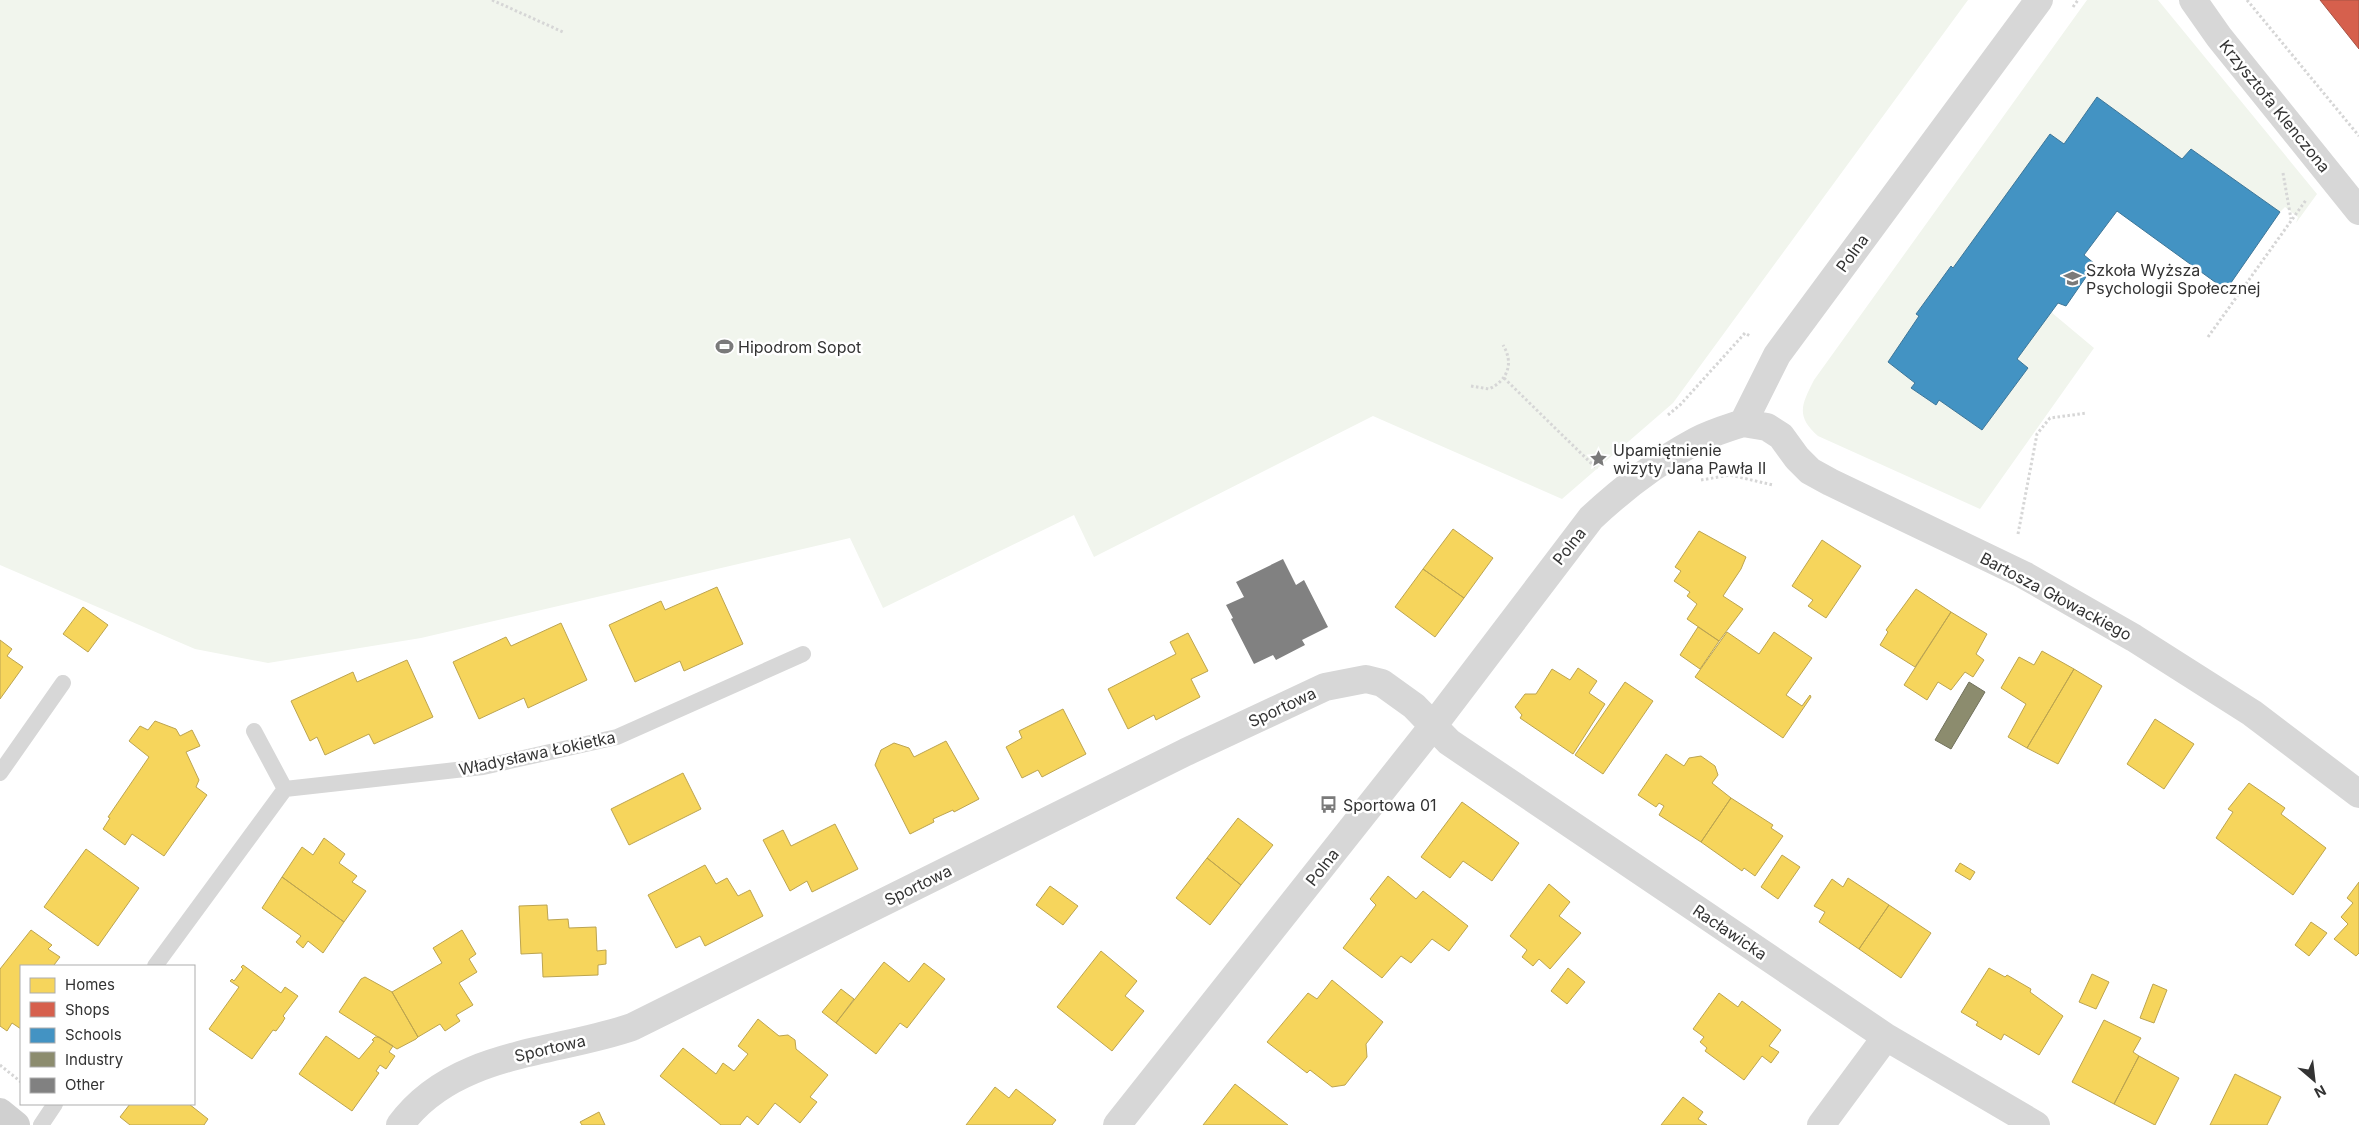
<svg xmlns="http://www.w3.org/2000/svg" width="2359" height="1125" viewBox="0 0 2359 1125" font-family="Inter,sans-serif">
<rect width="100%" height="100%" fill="#fff"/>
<path fill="#f1f5ed" d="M0 0H1968L1673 403 1562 499 1373 416 1094 557 1074 515 883 608 850 538 421 638 268 663 195 649 0 565Z
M2087 0H2158L2317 194 2296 223 2298 217 2285 207 2280 212 2191 149 2182 159 2097 97 2064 144 2050 134 1953 268 1950 266 1919 310 1916 314 1919 316 1888 362 1915 383 1911 388 1935 405 1939 400 1982 430 2028 368 2017 359 2051 312 2094 348 1980 509 1818 436C1795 416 1802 404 1814 380Z"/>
<path fill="#f6d55c" stroke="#bca450" d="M1453 529 1493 558 1464 598 1423 569Z
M1699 531 1746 557 1741 569 1723 596 1743 609 1719 641 1687 619 1697 604 1687 596 1690 592 1674 581 1681 571 1675 567Z
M1822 540 1861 566 1826 618 1808 606 1813 600 1792 586Z
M1423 569 1464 598 1435 637 1395 607Z
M717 587 743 644 684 671 680 661 635 682 609 625 661 601 665 610Z
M1916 589 1951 612 1915 667 1880 645 1888 632 1886 630Z
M83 607 108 625 88 652 63 634Z
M1951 612 1987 634 1976 654 1984 660 1973 677 1965 672 1951 690 1938 682 1927 700 1904 685Z
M561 623 587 680 528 708 524 698 479 719 453 662 506 637 511 646Z
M1698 627 1719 641 1700 669 1680 655Z
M1727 632 1759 654 1774 632 1812 658 1786 695 1802 706 1810 695 1811 697 1783 738 1695 677Z
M1188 633 1208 671 1191 679 1200 697 1156 720 1154 715 1128 729 1108 689 1176 654 1170 642Z
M0 640 12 649 7 656 23 667 0 699Z
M2042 651 2074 669 2027 748 2008 737 2026 704 2001 688 2019 657 2034 665Z
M407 660 433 717 374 744 369 734 325 755 317 737 310 741 291 701 353 672 357 682Z
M1578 668 1597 681 1589 693 1605 704 1573 754 1520 718 1522 715 1515 707 1525 694H1536L1552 669 1570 680Z
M2074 669 2102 686 2058 764 2027 748Z
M1625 682 1653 701 1603 774 1575 755Z
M1063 709 1086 754 1042 777 1038 770 1022 778 1006 747 1022 738 1019 731Z
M2155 719 2194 744 2164 789 2127 764Z
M155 721 176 729 180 736 192 730 200 746 186 752 199 780 196 787 207 795 164 856 132 834 125 845 103 829 110 818 108 817 149 757 129 741 140 726 148 730Z
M946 741 979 799 954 812 953 810 933 819 934 822 910 834 875 765 881 750 894 743 909 748 914 757Z
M1666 754 1684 766 1689 758 1701 756 1715 766 1718 775 1712 783 1731 798 1701 842 1659 815 1664 806 1659 803 1656 807 1638 795Z
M683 773 701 809 629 845 611 809Z
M2249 783 2285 808 2281 814 2326 848 2293 895 2216 838 2233 812 2228 809Z
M1731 798 1773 825 1771 828 1783 836 1755 876 1744 868 1742 871 1701 842Z
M1462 802 1519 843 1492 881 1463 861 1450 878 1421 857Z
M1238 818 1273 845 1241 885 1207 858Z
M835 824 858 869 812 892 807 881 790 891 763 840 783 830 791 846Z
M324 838 345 854 339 863 357 876 352 882 366 891 344 922 282 877 302 847 313 855Z
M86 849 139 888 98 946 44 907Z
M1782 855 1800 867 1778 899 1761 887Z
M1207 858 1241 885 1210 925 1176 898Z
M1960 863 1975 872 1970 880 1955 871Z
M705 865 716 884 727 878 738 896 750 890 763 916 705 946 700 936 676 948 648 895Z
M1388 876 1416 899 1423 891 1468 926 1449 951 1432 939 1411 963 1401 956 1382 978 1343 948 1376 905 1370 899Z
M282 877 344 922 323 953 308 941 303 948 296 942 301 936 262 908Z
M1848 878 1889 905 1859 949 1819 922 1825 912 1814 906 1832 879 1843 887Z
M2359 882V953L2356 956 2334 939 2348 924 2341 917 2353 903 2347 898Z
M1549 884 1570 902 1559 916 1581 933 1550 969 1539 959 1533 966 1522 957 1527 950 1510 936Z
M1050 886 1078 906 1063 925 1036 905Z
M547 905 548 920 568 919 569 928 596 927 597 951 606 950V964L598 965V975L543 977 542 953 521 954 519 906Z
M1889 905 1931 933 1901 978 1859 949Z
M2311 922 2327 933 2309 956 2295 945Z
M31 930 52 945 48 949 60 957 54 965 57 966H21V1029L12 1023 7 1031 0 1026V969Z
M462 930 476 954 469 959 477 972 459 983 473 1005 456 1015 460 1021 445 1031 440 1024 418 1037 392 992 442 963 433 948Z
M1101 951 1137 981 1125 996 1144 1011 1112 1051 1057 1007Z
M884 962 909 982 924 963 945 979 907 1028 900 1023 876 1054 836 1023Z
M243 965 281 993 285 987 298 996 283 1016 285 1018 282 1023 276 1031 273 1030 252 1059 209 1029 239 987 230 981 232 979 234 981 243 969 241 967Z
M1568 968 1585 982 1567 1004 1551 991Z
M1989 968 2005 977 2007 975 2031 989 2030 992 2063 1016 2039 1055 2004 1034 2001 1040 1976 1025 1978 1022 1961 1012Z
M2092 974 2109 982 2096 1009 2079 1002Z
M365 977 392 992 418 1037 416 1039 397 1049 339 1012 361 979Z
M1332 980 1383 1022 1366 1044 1367 1057 1345 1085 1332 1087 1310 1070 1307 1073 1267 1042 1308 993 1317 999Z
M2153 984 2167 990 2154 1023 2140 1018Z
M841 989 854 999 836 1023 822 1012Z
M1719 993 1738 1007 1742 1001 1781 1030 1769 1046 1779 1052 1771 1063 1762 1056 1744 1080 1705 1051 1707 1048 1700 1042 1704 1037 1693 1029Z
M758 1019 779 1036 788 1035 795 1040 796 1049 828 1075 810 1097 817 1102 800 1123 775 1103 758 1125 747 1116 740 1125H721L660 1076 683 1048 716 1074 723 1063 734 1071 748 1054 738 1046Z
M2104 1020 2141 1038 2133 1052 2139 1056 2114 1104 2072 1082Z
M326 1036 359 1059 374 1041 372 1040 375 1037H379L393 1046 389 1052 395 1056 386 1069 380 1065 376 1071 379 1073 352 1111 299 1074Z
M2139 1056 2179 1078 2155 1125 2114 1104Z
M2235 1074 2281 1097 2267 1125H2210Z
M1235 1084 1288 1125H1203Z
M995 1087 1009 1098 1016 1089 1056 1120 1052 1125H966Z
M1683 1097 1703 1112 1698 1119 1707 1125H1661Z
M130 1104H189L208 1119 204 1125H130L120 1117Z
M599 1112 605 1125H582L580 1122Z"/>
<path fill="#d6604d" stroke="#a55245" d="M2320 0H2359V49Z"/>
<path fill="#4393c3" stroke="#3e7698" d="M2097 97 2182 159 2191 149 2280 212 2226 290 2117 211 2084 255 2095 264 2066 306 2058 303 2017 359 2028 368 1982 430 1939 400 1936 405 1911 388 1915 383 1888 362 1919 316 1916 314 1919 310 1951 266 1953 268 2050 134 2064 144Z"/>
<path fill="#8c8c6e" stroke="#71715c" d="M1969 682 1985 692 1951 749 1935 740Z"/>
<path fill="#818181" d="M1283 559 1296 585 1304 580 1328 627 1302 640 1305 645 1276 660 1273 655 1254 664 1231 619 1233 618 1226 605 1244 597 1236 582Z"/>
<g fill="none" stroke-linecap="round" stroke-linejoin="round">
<path stroke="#d6d6d6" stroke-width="3" stroke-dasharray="2.5 2.5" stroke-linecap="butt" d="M492 0 563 32
M2247 0 2359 136
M2073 7 2078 0
M2283 173 2291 219
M2208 337 2306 200
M1504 378 1597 469
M1471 386 1489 389C1508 380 1514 363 1503 345
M1668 415 1681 404 1745 333 1750 336
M1701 480 1730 475 1773 485
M2018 534 2037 434 2050 418 2087 413
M0 1065 21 1082"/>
<path stroke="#d7d7d7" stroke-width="16" d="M254 731 285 789 483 767 617 737 803 654
M0 773 63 683
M155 966 285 789
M41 1125 55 1104"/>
<path stroke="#d7d7d7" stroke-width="28" d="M2193 0 2219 37 2359 211
M1743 423 1767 427 1781 436 1797 458 1810 471 1830 482 2024 575 2134 638 2252 713 2359 794
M400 1125C454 1051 554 1054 632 1027L1186 752 1325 687 1366 679 1382 683 1414 706 1449 742 1886 1037 2036 1125
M1117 1125 1433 726 1591 518C1623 488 1657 462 1696 441 1711 433 1728 428 1743 423L1777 355 2039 0
M1821 1125 1886 1037"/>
<path stroke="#d0d0d0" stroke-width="28" d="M0 1112 16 1125"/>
</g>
<defs>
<symbol id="university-bare" viewBox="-9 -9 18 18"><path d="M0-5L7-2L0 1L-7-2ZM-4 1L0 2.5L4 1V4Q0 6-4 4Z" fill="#7a7a7a" stroke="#fff" stroke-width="2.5" paint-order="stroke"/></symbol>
<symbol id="stadium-bare" viewBox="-9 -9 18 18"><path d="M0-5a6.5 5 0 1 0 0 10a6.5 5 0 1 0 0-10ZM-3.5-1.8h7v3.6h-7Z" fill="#7a7a7a" stroke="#fff" stroke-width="2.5" paint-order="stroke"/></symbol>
<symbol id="sight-bare" viewBox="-9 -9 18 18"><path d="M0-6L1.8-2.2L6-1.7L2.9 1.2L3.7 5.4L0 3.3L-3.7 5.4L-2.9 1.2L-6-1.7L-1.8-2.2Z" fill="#7a7a7a" stroke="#fff" stroke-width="2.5" paint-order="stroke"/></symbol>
<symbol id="bus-bare" viewBox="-9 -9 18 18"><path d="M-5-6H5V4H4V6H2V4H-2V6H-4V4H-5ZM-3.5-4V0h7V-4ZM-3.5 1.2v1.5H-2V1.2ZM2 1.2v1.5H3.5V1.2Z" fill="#7a7a7a" stroke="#fff" stroke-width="2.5" paint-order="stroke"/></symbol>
</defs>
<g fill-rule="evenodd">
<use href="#university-bare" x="2060" y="266" width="25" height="25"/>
<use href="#stadium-bare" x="712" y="334" width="25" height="25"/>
<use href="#sight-bare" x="1586" y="446" width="25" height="25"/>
<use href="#bus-bare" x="1316" y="792" width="25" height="25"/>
</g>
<g text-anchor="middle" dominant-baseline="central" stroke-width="5" stroke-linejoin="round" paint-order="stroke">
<g font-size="16" fill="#333" stroke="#fff">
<text transform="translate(2275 106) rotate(51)">Krzysztofa Klenczona</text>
<text transform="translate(1852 253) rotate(-54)">Polna</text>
<text transform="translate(1569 546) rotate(-52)">Polna</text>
<text transform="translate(2056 596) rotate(28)">Bartosza Głowackiego</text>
<text transform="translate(1282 707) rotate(-25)">Sportowa</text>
<text transform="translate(537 753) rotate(-12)">Władysława Łokietka</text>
<text transform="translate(1322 867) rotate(-52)">Polna</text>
<text transform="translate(918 885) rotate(-26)">Sportowa</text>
<text transform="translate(1730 932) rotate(34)">Racławicka</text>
<text transform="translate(550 1048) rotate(-13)">Sportowa</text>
</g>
<g font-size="16" fill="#333" stroke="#fff" text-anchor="start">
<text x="2086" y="270">Szkoła Wyższa<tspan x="2086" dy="18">Psychologii Społecznej</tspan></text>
<text x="738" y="347">Hipodrom Sopot</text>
<text x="1613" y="450">Upamiętnienie<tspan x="1613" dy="18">wizyty Jana Pawła II</tspan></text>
<text x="1343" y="805">Sportowa 01</text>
</g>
</g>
<rect x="20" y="965" width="175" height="140" fill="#ffffff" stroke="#adadad"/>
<rect x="30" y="978" width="25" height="15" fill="#f6d55c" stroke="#adadad"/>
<text x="65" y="990" font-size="15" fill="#333333">Homes</text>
<rect x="30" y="1002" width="25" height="15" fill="#d6604d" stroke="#adadad"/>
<text x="65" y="1015" font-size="15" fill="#333333">Shops</text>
<rect x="30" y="1028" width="25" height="15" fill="#4393c3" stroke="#adadad"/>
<text x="65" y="1040" font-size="15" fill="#333333">Schools</text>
<rect x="30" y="1052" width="25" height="15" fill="#8c8c6e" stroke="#adadad"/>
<text x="65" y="1065" font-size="15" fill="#333333">Industry</text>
<rect x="30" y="1078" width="25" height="15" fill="#818181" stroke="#adadad"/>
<text x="65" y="1090" font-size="15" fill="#333333">Other</text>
<g transform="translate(2314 1080) rotate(152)" stroke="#ffffff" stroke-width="4" paint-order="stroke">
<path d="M0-4L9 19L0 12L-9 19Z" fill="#333333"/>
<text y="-8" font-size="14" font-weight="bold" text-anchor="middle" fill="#333333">N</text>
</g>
</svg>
